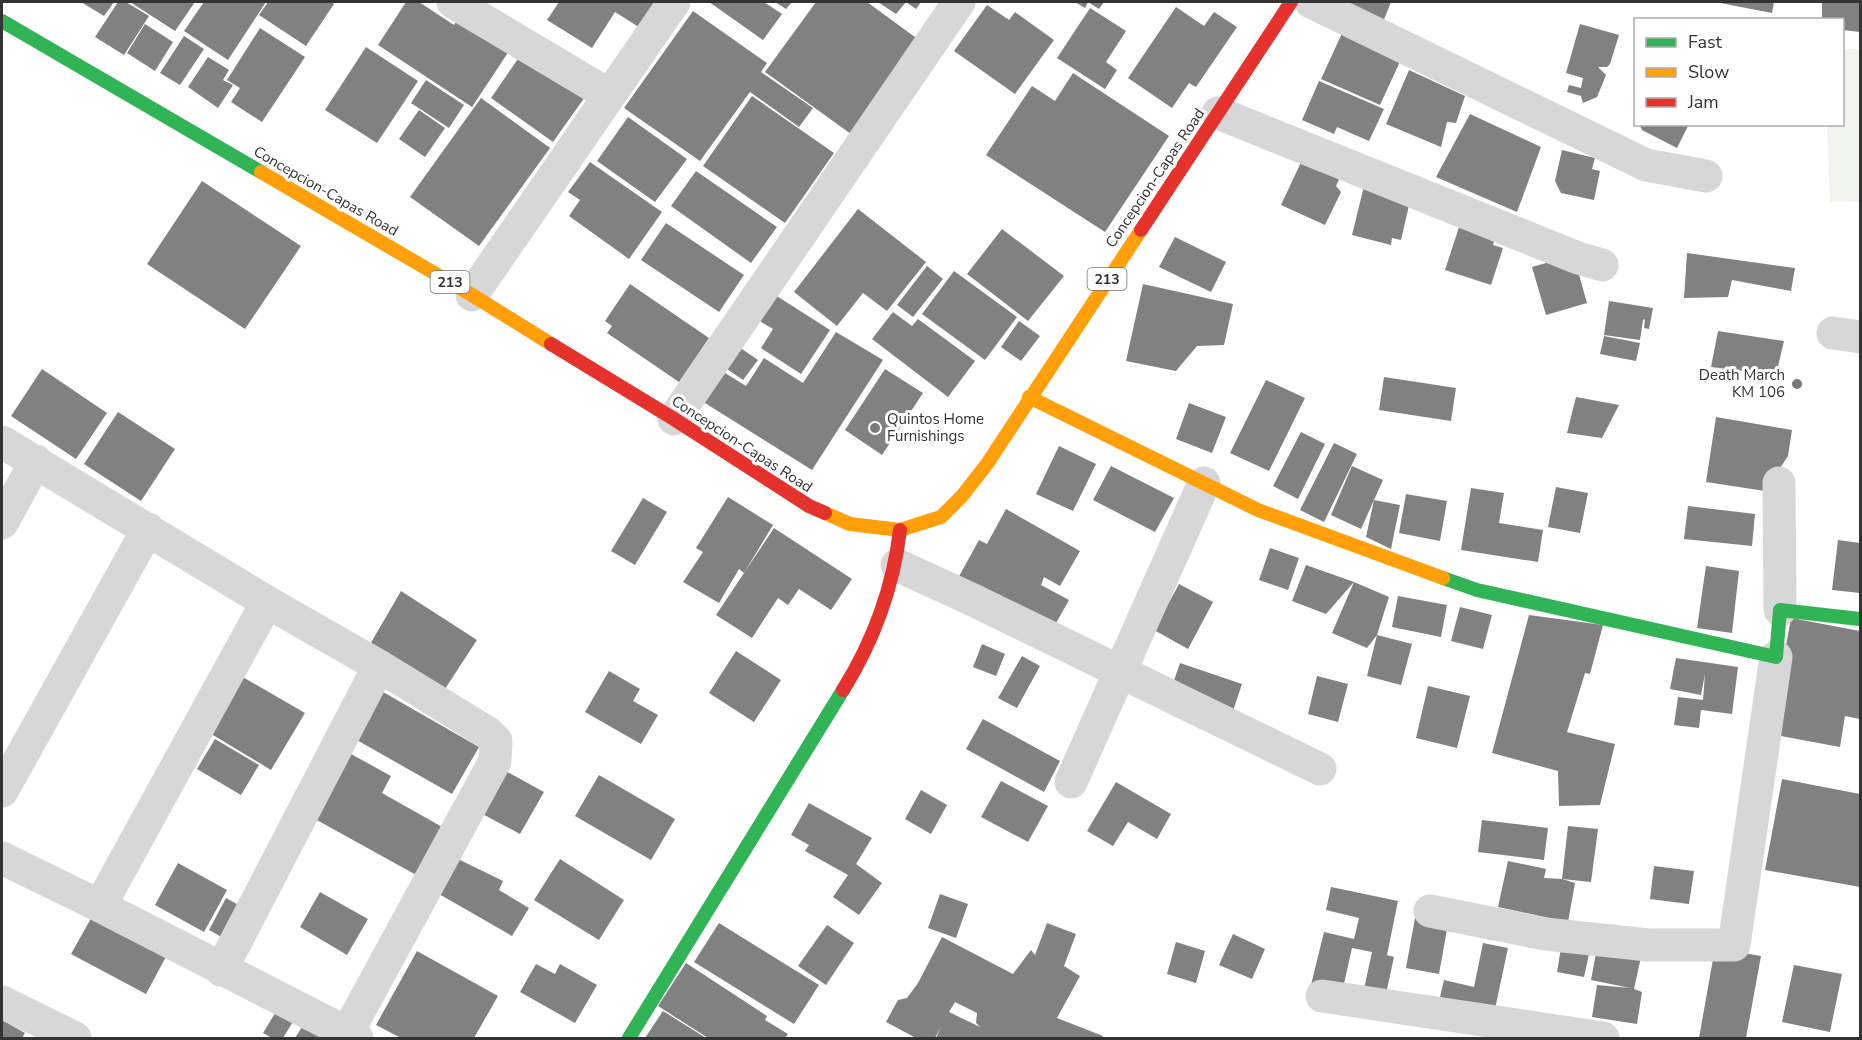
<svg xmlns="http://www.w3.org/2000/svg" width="1862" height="1040" viewBox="0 0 1862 1040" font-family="'Nunito Sans',sans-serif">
<rect width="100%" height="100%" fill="#fff"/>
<path fill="#f1f5ed" d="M1843 49H1860V201L1830 202 1827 125 1842 124Z"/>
<path fill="#818181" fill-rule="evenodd" d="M81 2H114L104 16Z
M118 2H126L149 16 124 55 95 37Z
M130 2H195L175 31Z
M204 2H266L228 60 184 31Z
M268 2H331L334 4 306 46 259 15Z
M406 2H419L454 25 461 15 511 48 472 107 378 45Z
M559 2H664L645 31 615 12 592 48 547 20Z
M709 2H764L782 14 763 40Z
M775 2H792L786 9Z
M816 2H867L919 40 851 134 765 72Z
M878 2H906L896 14Z
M906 2H921L916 9Z
M1075 2H1104L1099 9 1088 2 1085 8Z
M1345 2H1391L1383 22Z
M1715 2H1774L1772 13Z
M1822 2H1860V32L1842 30V20H1822Z
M987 5 1009 20 1015 12 1054 40 1015 94 954 51Z
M1176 7 1204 26 1214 12 1237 27 1196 87 1189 83 1172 108 1128 78Z
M1090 8 1126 31 1106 62 1117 70 1105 89 1057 58Z
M693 11 767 63 761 72 813 108 799 127 750 92 700 161 624 108Z
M145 24 173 42 155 71 127 53Z
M1580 24 1619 35 1610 64 1607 67H1598L1606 75 1597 97 1583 103 1581 96 1567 92 1569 85 1581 88 1583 78 1566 73Z
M260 28 305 57 262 122 231 102 240 88 227 80Z
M1344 29 1403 55 1380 105 1321 79Z
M184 36 204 49 180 85 160 73Z
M366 47 418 81 377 143 325 110Z
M522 53 585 97 553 142 491 98Z
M208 57 229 70 223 80 233 85 218 108 188 87Z
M1409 70 1465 96 1456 123 1447 122 1441 147 1386 124Z
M1073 73 1169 136 1105 232 986 155 1032 86 1055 101Z
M426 80 464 105 449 128 411 103Z
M1319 81 1384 109 1369 141 1337 127 1334 134 1302 120Z
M752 96 834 153 785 223 703 166Z
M481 98 550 148 479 246 410 197Z
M419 110 445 128 425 157 399 139Z
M1470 114 1541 147 1517 212 1436 177Z
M628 117 687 159 655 202 597 161Z
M1639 124H1689L1677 148 1642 130Z
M1562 150 1595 158 1592 169 1600 171 1594 200 1561 193 1555 181Z
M1303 158 1341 175 1336 186 1341 192 1325 225 1281 205Z
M590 162 662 212 629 259 569 216 580 200 568 192Z
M696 171 777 227 751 263 671 206Z
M202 181 301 246 245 329 147 264Z
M1365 182 1410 201 1401 240 1392 238 1391 245 1352 235Z
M858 209 926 262 887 311 863 293 837 326 794 292Z
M1461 221 1497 232 1493 245 1503 248 1491 285 1445 270Z
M666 223 744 275 719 312 641 260Z
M1002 229 1064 276 1028 321 967 274Z
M1175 237 1226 262 1211 292 1159 267Z
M1687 253 1795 268 1791 291 1732 280 1728 297 1684 298Z
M1563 258 1576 264 1587 303 1546 315 1532 267Z
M927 266 943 279 913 317 897 305Z
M954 271 1017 317 985 360 922 314Z
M630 284 709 338 679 382 607 333 612 326 605 321Z
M1143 284 1233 304 1224 345 1197 346 1176 371 1126 361Z
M769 291 830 330 801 374 761 348 773 329 753 317Z
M1609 301 1653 308 1649 329 1644 328 1645 319 1643 320 1640 340 1604 335Z
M893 312 912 326 918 319 975 361 948 397 872 339Z
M1019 321 1040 336 1021 361 1001 347Z
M1718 331 1784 341 1776 375 1711 367Z
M836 332 883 360 812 470 697 398 717 368 746 386 764 358 803 383Z
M1604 336 1640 343 1636 361 1600 354Z
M739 347 758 360 743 380 724 367Z
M42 369 107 413 76 459 11 416Z
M885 369 923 393 882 455 845 430Z
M1384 377 1456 388 1451 421 1379 410Z
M1266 380 1305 398 1269 471 1230 453Z
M1576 397 1619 405 1602 438 1567 433Z
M1189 403 1226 417 1212 453 1176 439Z
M118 412 175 449 141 501 84 464Z
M1716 417 1792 430 1788 456 1765 491 1706 482Z
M1301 432 1325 444 1298 499 1273 486Z
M1334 443 1357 454 1324 522 1300 510Z
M1059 446 1096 464 1073 511 1036 494Z
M1111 466 1174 498 1155 532 1093 500Z
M1352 466 1383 480 1361 529 1331 515Z
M1556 487 1588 493 1580 533 1548 527Z
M1471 488 1504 493 1499 523 1543 530 1538 562 1461 550Z
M1406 494 1447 501 1440 541 1399 533Z
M728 497 773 525 744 573 739 569 719 603 683 582 703 552 696 548Z
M643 498 667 512 635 565 611 551Z
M1374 500 1400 505 1391 549 1366 537Z
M1688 506 1755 514 1752 546 1684 539Z
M1006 509 1080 551 1060 586 1044 577 1041 585 1069 600 1051 632 957 580 979 540 987 544Z
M774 528 852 579 831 610 799 589 788 605 778 598 752 638 716 615Z
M1838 540 1860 543V593L1832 590Z
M1270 548 1299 558 1288 590 1259 580Z
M1306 565 1354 582 1326 614 1292 601Z
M1706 566 1739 571 1732 633 1697 628Z
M1354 582 1389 597 1377 635 1412 644 1401 685 1367 676 1377 635 1367 648 1332 633Z
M1179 584 1213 602 1188 649 1154 630Z
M401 591 477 640 439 698 365 653Z
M1398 596 1447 605 1441 637 1392 627Z
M1460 607 1492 615 1483 649 1451 641Z
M1529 615 1603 625 1590 674 1585 673 1567 732 1615 744 1600 805 1559 806 1558 771 1492 753Z
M1791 618 1860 631V719L1845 716 1840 747 1770 734Z
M982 644 1005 654 996 676 973 667Z
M736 651 781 680 754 722 709 693Z
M1022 656 1040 666 1017 708 998 698Z
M1676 658 1738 667 1732 714 1701 710 1699 728 1674 725 1678 697 1703 700 1705 674 1701 695 1670 689Z
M1180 663 1242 684 1231 717 1169 695Z
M609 671 640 689 633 701 658 715 641 744 585 712Z
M241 676 305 713 271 770 208 732Z
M1317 676 1348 684 1338 722 1308 714Z
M1428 686 1470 696 1457 748 1416 738Z
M383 692 479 747 452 794 355 739Z
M983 719 1060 761 1044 792 966 749Z
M215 739 259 765 241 795 197 769Z
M351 754 391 776 382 793 444 828 418 876 315 819Z
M500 768 544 792 520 834 475 810Z
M599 775 675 819 651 860 575 816Z
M1782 779 1860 794V887L1765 870Z
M1001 781 1048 806 1028 842 981 817Z
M1116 782 1171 814 1157 839 1128 822 1113 846 1087 831Z
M921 790 947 805 931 834 905 819Z
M809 803 872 838 856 864 882 883 859 915 833 897 848 875 805 851 809 845 791 835Z
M1482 820 1548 828 1544 860 1478 852Z
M1568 826 1598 829 1591 882 1562 879Z
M458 859 503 881 499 890 529 908 512 936 439 894Z
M560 859 624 900 599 940 534 900Z
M1508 861 1546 869 1544 878 1562 879 1575 883 1568 922 1498 907Z
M178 863 227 890 204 932 155 905Z
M1654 866 1694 871 1689 904 1650 899Z
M1331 887 1398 901 1387 955 1394 957 1386 994 1364 989 1372 952 1352 948 1341 997 1310 989 1324 932 1354 939 1359 918 1326 910Z
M320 892 368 919 347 955 300 927Z
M940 894 968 904 956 938 928 928Z
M226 898 244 908 227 940 209 930Z
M94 913 168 953 146 994 71 954Z
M1415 918 1448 924 1439 974 1406 968Z
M719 923 819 985 794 1024 694 962Z
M1047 923 1076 934 1064 966 1080 976 1057 1018 1103 1036 1102 1038H936L941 1027 935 1038H916L886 1022 898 1000 907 998 918 983 942 937 1013 974 1031 950 1035 955ZM955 1002 977 1013 976 1023 980 1027 949 1012Z
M827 925 854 943 826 985 798 966Z
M1233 934 1265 949 1252 979 1219 965Z
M1176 942 1205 951 1196 983 1167 974Z
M1483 943 1508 948 1495 1009 1440 997 1444 980 1474 987Z
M1561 948 1589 954 1584 977 1557 972Z
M1597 948 1641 957 1634 989 1642 992 1637 1024 1592 1017 1597 985 1630 988 1591 980Z
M1715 948 1761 956 1746 1038H1699Z
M417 951 498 996 474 1038H401L376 1025Z
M686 963 767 1016 765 1020 788 1034 785 1038H708L658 1006Z
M536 964 555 974 560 964 597 985 575 1023 520 992Z
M1794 965 1842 974 1830 1032 1782 1022Z
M277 1010 294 1020 283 1038H272L263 1033Z
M663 1011 706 1038H645Z
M2 1020 25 1033 22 1038H2Z
M305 1022 322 1038H295Z"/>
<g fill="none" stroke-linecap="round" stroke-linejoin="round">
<path stroke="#d7d7d7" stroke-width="33" d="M453 2 609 95
M1311 2 1646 165 1706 176
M1218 113 1578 258 1602 265
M472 295 674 2
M1833 333 1860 337
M674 419 959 2
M2 442 267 602 379 666 488 733 496 741 495 761 347 1033
M1779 483 1780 610
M2 523 36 461
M897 565 973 600 1320 769
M1071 782 1204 483
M2 791 148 529
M2 858 100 906 357 1038
M100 906 267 602
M1430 911 1545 934 1648 945H1734L1776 657
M221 970 379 666
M1322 996 1603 1038
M2 1002 75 1038"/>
<path stroke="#30b455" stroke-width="14" d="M2 21 261 172
M1443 578 1477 590 1776 657 1780 610 1860 619
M629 1038 843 690"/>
<path stroke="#ff9f0a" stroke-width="14" d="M261 172 472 295 551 344
M1029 397 1258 510 1443 578
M825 513 850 524 900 530 941 517 962 496 987 464 1141 230"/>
<path stroke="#e5322d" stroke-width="14" d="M1141 230 1291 2
M551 344 674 419 809 506 825 513
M843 690C874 640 893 589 900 530"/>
</g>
<g fill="#7a7a7a" stroke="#fff" stroke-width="2">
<circle cx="1797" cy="384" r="6"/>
<circle cx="875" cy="428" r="6"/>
</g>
<g text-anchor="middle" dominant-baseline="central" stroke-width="6" stroke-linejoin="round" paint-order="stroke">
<g fill="#fff" stroke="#707070" stroke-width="1.5">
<rect x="1087.5" y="268" width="39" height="22" rx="4.5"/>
<rect x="430.5" y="271" width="39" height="22" rx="4.5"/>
</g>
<g font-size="14" font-weight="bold" fill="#333">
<text x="1107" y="279">213</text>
<text x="450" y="282">213</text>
</g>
<g font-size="15" fill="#333" stroke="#fff">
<text transform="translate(1155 178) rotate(-56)">Concepcion-Capas Road</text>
<text transform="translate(326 191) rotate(30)">Concepcion-Capas Road</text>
<text transform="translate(742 444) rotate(33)">Concepcion-Capas Road</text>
</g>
<g font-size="15" fill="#333" stroke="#fff" text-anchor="end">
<text x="1785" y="375">Death March<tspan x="1785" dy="17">KM 106</tspan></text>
<text x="887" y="419" text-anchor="start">Quintos Home<tspan x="887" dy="17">Furnishings</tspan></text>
</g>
</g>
<rect width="1862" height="1040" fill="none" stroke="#333333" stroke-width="6"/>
<rect x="1634" y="18" width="210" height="108" fill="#ffffff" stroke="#adadad" stroke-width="1.5"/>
<rect x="1646" y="38" width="30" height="9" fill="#30b455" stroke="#adadad" stroke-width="1.5"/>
<text x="1688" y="48" font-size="18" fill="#333333">Fast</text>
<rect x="1646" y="68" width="30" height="9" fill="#ff9f0a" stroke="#adadad" stroke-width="1.5"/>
<text x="1688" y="78" font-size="18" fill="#333333">Slow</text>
<rect x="1646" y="98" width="30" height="9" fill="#e5322d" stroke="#adadad" stroke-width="1.5"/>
<text x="1688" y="108" font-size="18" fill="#333333">Jam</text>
</svg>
